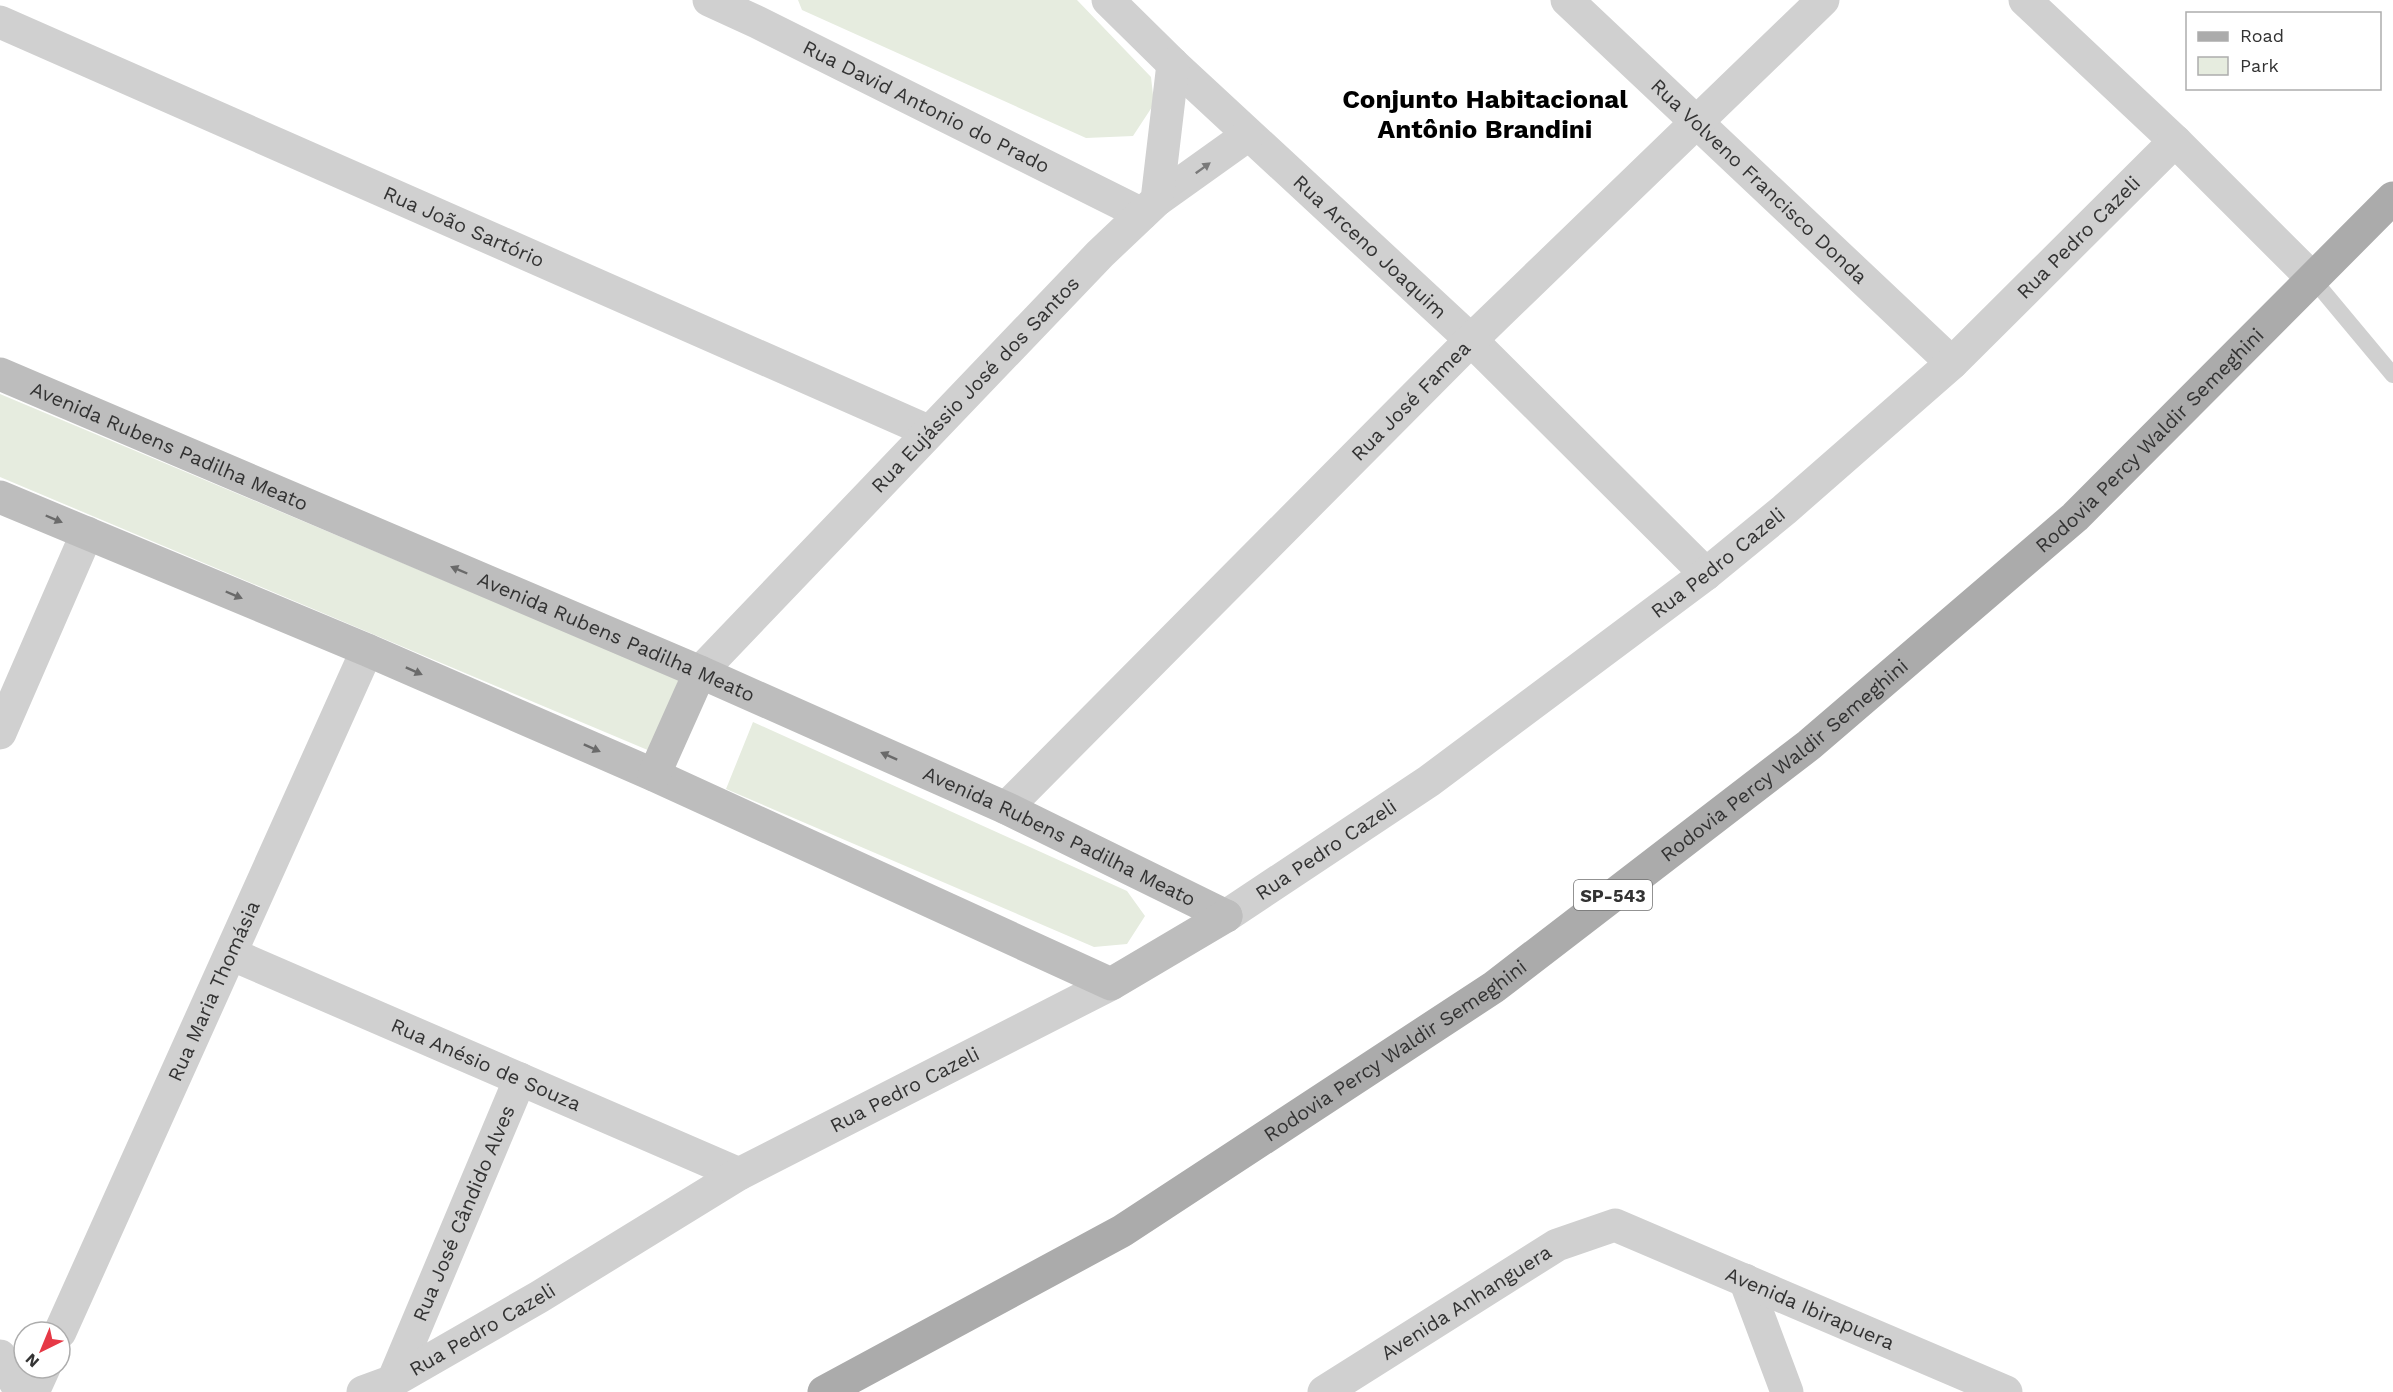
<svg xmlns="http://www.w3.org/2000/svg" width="2393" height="1392" viewBox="0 0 2393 1392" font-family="'Work Sans',sans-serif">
<rect width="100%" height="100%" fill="#fff"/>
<path fill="#e6ecdf" d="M798 0H1077L1151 77 1154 104 1133 136 1086 138 802 10Z
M0 394 679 679 650 751 0 477Z
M753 722 1127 891 1145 916 1127 944 1094 947 726 789Z"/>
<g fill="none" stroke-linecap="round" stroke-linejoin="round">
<path stroke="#d0d0d0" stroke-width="16" d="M2312 278 2393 375"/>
<g stroke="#d0d0d0" stroke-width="33">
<path id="s1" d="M709 0 757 22 1142 214"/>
<path id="s2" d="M1108 0 1173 64 1471 340 1706 574"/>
<path id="s3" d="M1567 0 1952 363"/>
<path d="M2025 0 2175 141 2312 278"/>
<path id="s4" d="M0 22 928 431"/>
<path d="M1157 200 1248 135"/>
<path id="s5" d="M700 672 1100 254 1157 200 1173 64"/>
<path d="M0 733 87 533"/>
<path id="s6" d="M1006 808 1471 340 1823 0"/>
<path id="s7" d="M1226 916 1429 781 1706 574 1784 510 1952 363 2175 141"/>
<path id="s8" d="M231 954 739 1174"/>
<path d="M1745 1280 1787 1392"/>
<path id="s9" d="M60 1332 367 650"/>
<path d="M0 1356 21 1392"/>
<path id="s10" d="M393 1381 520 1079"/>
<path d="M33 1392 44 1368"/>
<path id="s11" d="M363 1392 393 1381 539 1297 739 1174 1111 984"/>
<path id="s12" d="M1324 1392 1557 1245 1615 1225 2006 1392"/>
</g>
<g stroke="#bdbdbd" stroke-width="33">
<path id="s13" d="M0 374 700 672 1006 808 1226 916"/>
<path d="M0 497 367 650 654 775 1111 984 1226 916"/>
<path d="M654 775 700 672"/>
</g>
<path stroke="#ababab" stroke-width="33" id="s14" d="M824 1392 1122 1231 1494 987 1809 745 2075 517 2393 198"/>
</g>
<defs><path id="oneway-solid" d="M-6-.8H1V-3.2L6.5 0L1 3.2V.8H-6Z" transform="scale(1.5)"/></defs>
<use fill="#7a7a7a" href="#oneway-solid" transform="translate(1203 168) rotate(-36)"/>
<g fill="#6a6a6a">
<use href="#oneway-solid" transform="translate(54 519) rotate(23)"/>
<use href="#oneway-solid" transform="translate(459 570) rotate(-157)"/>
<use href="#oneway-solid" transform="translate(234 595) rotate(23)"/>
<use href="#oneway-solid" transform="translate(414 671) rotate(24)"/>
<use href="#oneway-solid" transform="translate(592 748) rotate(24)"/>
<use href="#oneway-solid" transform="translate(889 756) rotate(-156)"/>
</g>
<g text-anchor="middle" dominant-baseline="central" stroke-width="6" stroke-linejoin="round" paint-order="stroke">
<rect fill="#fff" stroke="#707070" stroke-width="1.5" x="1574" y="880" width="78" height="30" rx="4.5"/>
<g font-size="18" font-weight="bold" fill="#333">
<text x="1613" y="895">SP-543</text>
</g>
<g font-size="20" fill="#333" stroke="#fff">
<text stroke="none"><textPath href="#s1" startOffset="242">Rua David Antonio do Prado</textPath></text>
<text stroke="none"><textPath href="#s3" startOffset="264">Rua Volveno Francisco Donda</textPath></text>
<text stroke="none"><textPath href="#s4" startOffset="507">Rua João Sartório</textPath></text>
<text stroke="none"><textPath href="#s7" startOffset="1092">Rua Pedro Cazeli</textPath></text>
<text stroke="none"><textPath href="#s2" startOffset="360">Rua Arceno Joaquim</textPath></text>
<text stroke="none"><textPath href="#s5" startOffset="398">Rua Eujássio José dos Santos</textPath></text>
<text stroke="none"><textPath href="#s6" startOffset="574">Rua José Famea</textPath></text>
<text stroke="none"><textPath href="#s14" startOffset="1638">Rodovia Percy Waldir Semeghini</textPath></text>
<text stroke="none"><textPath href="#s13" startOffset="184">Avenida Rubens Padilha Meato</textPath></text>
<text stroke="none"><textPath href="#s7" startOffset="606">Rua Pedro Cazeli</textPath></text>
<text stroke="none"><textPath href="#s13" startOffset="670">Avenida Rubens Padilha Meato</textPath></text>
<text stroke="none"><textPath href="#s14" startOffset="1152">Rodovia Percy Waldir Semeghini</textPath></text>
<text stroke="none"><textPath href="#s13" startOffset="1156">Avenida Rubens Padilha Meato</textPath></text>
<text stroke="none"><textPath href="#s7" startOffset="120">Rua Pedro Cazeli</textPath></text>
<text stroke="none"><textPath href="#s9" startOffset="374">Rua Maria Thomásia</textPath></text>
<text stroke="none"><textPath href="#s14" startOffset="666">Rodovia Percy Waldir Semeghini</textPath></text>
<text stroke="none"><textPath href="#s8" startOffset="278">Rua Anésio de Souza</textPath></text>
<text stroke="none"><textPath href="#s11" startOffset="621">Rua Pedro Cazeli</textPath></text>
<text stroke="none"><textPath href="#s10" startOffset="182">Rua José Cândido Alves</textPath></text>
<text stroke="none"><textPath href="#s12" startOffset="168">Avenida Anhanguera</textPath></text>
<text stroke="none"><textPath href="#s12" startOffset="549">Avenida Ibirapuera</textPath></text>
<text stroke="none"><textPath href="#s11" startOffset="135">Rua Pedro Cazeli</textPath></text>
</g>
<g font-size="26" font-weight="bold" fill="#000" stroke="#fff">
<text x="1485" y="99">Conjunto Habitacional<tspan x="1485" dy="30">Antônio Brandini</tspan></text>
</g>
</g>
<rect x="2186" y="12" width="195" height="78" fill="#ffffff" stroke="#adadad" stroke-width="1.5"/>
<rect x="2198" y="32" width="30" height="9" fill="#ababab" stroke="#adadad" stroke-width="1.5"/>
<text x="2240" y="42" font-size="18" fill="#333333">Road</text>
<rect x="2198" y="57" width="30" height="18" fill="#e6ecdf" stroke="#adadad" stroke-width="1.5"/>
<text x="2240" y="72" font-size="18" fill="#333333">Park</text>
<g transform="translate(42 1350) rotate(223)"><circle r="28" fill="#ffffff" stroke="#adadad" stroke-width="1.5"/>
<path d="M0-4.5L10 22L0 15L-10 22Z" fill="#e63946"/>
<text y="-9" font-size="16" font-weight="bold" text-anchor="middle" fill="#333333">N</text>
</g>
</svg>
